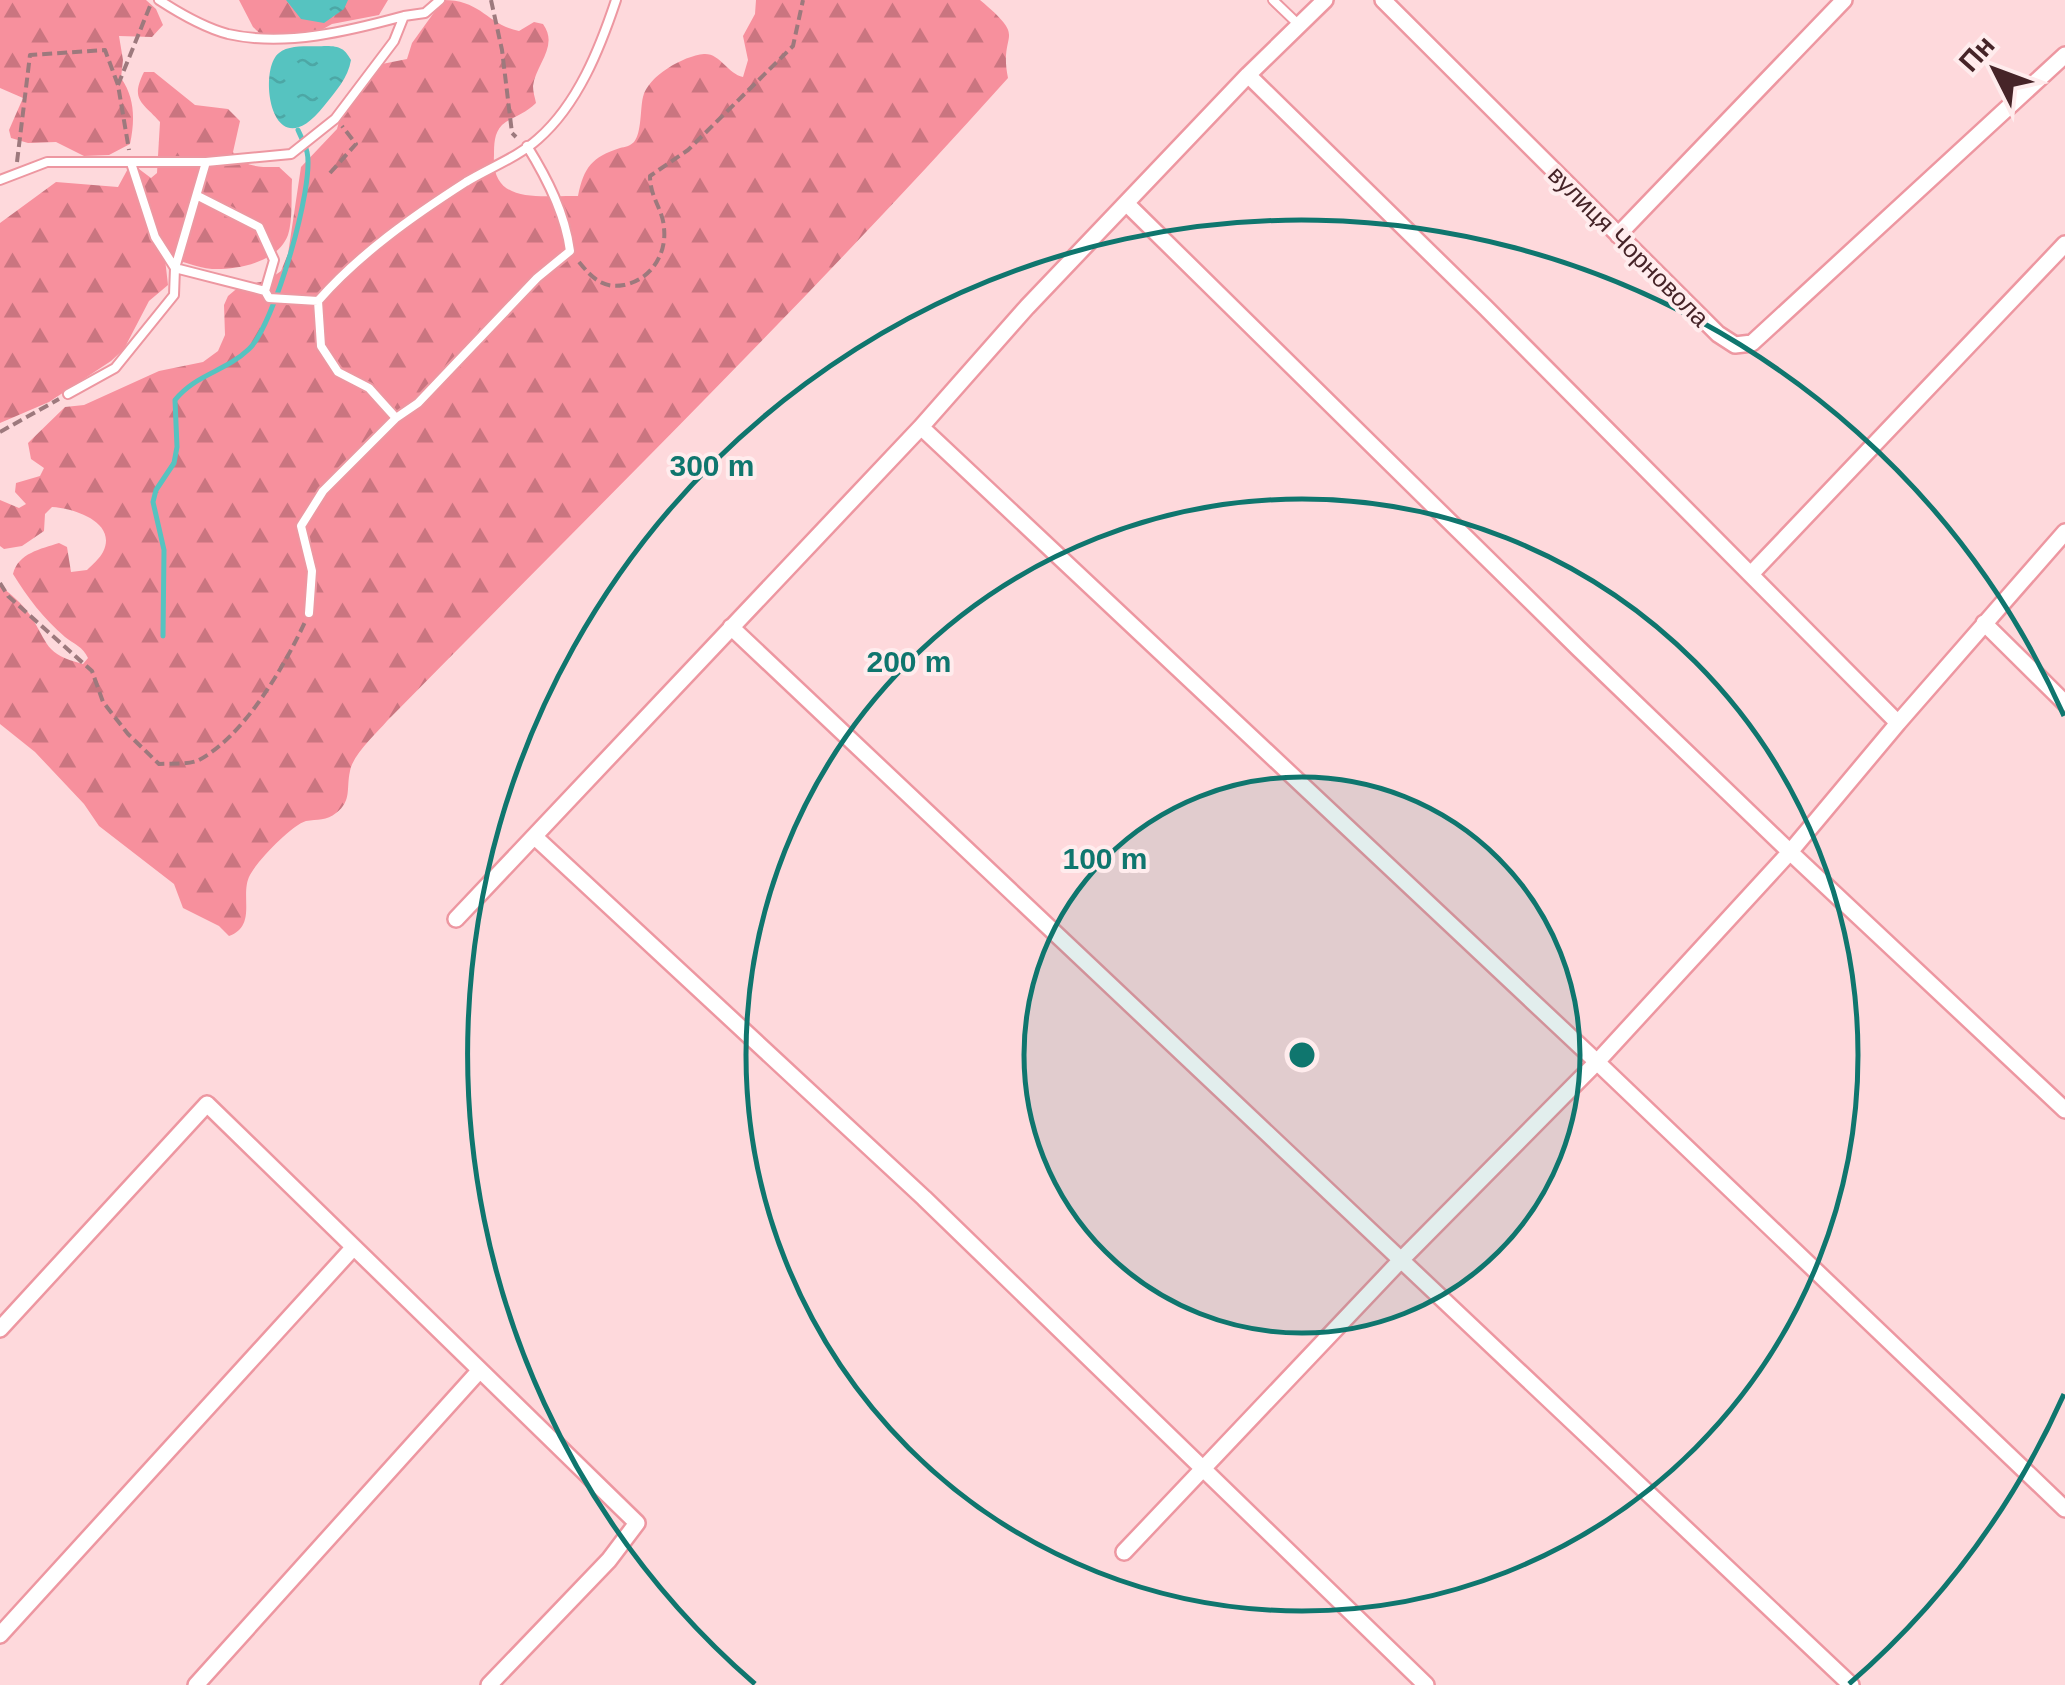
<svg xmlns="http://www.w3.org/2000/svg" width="2065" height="1685" viewBox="0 0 2065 1685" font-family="Helvetica,sans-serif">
<defs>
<pattern id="forest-firs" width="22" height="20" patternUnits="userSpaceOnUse" patternTransform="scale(2.5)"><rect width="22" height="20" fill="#f7909d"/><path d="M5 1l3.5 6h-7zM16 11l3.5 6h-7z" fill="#ca7580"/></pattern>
<pattern id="water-ripples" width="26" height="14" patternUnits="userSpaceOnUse" patternTransform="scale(2.5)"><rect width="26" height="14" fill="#56c3c0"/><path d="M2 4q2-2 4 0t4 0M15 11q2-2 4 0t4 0" fill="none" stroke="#4ca7a5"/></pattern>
</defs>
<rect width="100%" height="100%" fill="#fed9dc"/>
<path fill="url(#forest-firs)" d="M0 0H146L156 9 163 25 152 37 119 36 123 60 121 78C135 98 135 120 130 144L109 155 84 156 56 142 28 143 11 138 9 130 23 98 0 88Z
M239 0H388L379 15 332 24 302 41 270 43 253 27Z
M443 0C482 0 486 24 519 31L534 22 543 24C559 46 536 64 533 86 533 92 535 98 536 103 524 115 511 117 502 125 494 133 494 145 494 155 491 206 542 195 578 196 584 167 592 157 620 148 625 147 630 146 634 142 642 132 640 109 643 97 648 76 683 56 704 54 720 53 728 74 743 77L748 60 743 36 755 14 756 0H980C1030 42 998 29 1008 78 809 300 596 508 387 721 376 734 353 754 350 771 346 788 352 801 336 813 327 821 317 819 306 821 292 825 257 861 250 875 239 895 258 925 229 936L219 926 183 908 174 884 99 826 84 804 35 752 0 724V585C10 594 23 604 30 615 49 644 44 654 83 664L88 658C83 647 74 644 65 637 44 619 27 597 13 574 18 553 41 549 59 543L67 547 71 572 87 570C92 565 100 558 103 552 118 522 73 508 52 507L45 514 44 531 22 546 4 549 0 546V500L19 508 26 504 15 492 16 483 40 476 44 468 31 459 28 443 65 407 84 405 159 371 203 362 218 351 225 335 224 305 228 296 241 285 267 281 281 271 288 254 301 167 337 129 344 103 382 64 407 59 412 43Z
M144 72H154L195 105 228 109 240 121 233 152C244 168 261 167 279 167L292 179C291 196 293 220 288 235 278 262 238 270 212 269 196 268 182 259 165 259L168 285 149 301 124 349 111 361 49 402 0 423V223L56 182 118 187 131 163 151 178 157 173 160 122C142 102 130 100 144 72Z"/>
<path fill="url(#water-ripples)" d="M286 0H348L344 9 324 23 301 19Z
M324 46C338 46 344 47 351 60 348 78 336 91 324 106 271 173 257 69 279 53 289 44 311 47 324 46Z"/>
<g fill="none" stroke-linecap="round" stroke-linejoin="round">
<path stroke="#56c3c0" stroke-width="5" d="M163 636 164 550 153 502 156 490 174 463 177 447 175 400C196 374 225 372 249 349 274 326 315 184 307 152 305 144 301 137 298 130"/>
<defs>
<path id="lane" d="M159 0C179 13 205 28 228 34 285 47 349 31 404 16
M1273 0 1298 24
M131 163 155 237 175 268 265 291 269 298 318 301
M0 180 47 162H206L291 154 335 119 394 41 404 16 425 13 440 0
M198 196 259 227 274 260 265 291
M68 394 115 368 174 295 175 268 206 162
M396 418 418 403 537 278 570 251C565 213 547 178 527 146
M309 613 312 571 301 526 323 491 396 418 369 388 338 372 321 346 318 301C359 254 413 216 466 182 489 168 518 157 538 139 578 104 600 48 616 0"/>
<path id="street" d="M1383 0 1718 334 1735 345 1752 343 2065 55
M1127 204 1578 648 1790 852 2065 1110
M1618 235 1844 0
M921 427 1597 1062 2065 1509
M1751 574 2065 244
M1984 623 2065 703
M731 627 1851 1685
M1898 723 2065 532
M535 837 924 1198 1426 1685
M456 919 921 427 1027 307 1248 75 1325 0
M0 1329 207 1104 637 1523 609 1560 489 1685
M1124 1552 1400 1261 1597 1062 1790 852 1898 723 1485 307 1248 75
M0 1635 353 1248
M196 1685 480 1370"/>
</defs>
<use href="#lane" stroke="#ed97a1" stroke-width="12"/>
<use href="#street" stroke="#ed97a1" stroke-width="20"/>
<path stroke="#9d797d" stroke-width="4" stroke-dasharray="10 5" stroke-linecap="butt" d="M491 0 502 50 512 133 516 137
M118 85 150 6
M17 162 30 55 105 50 118 85 129 150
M330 173 356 144 342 126
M579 262C592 278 603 289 624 285 650 280 667 255 664 228 663 209 650 198 650 176L688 150 793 46 803 0
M0 432 59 399
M0 583 8 596 92 671 103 702 128 734 159 764C171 763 188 765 199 760 244 736 284 667 305 622"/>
<use href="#lane" stroke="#fff" stroke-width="8"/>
<use href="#street" stroke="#fff" stroke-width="15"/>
</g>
<circle cx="1302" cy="1055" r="278" fill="#0f766e" fill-opacity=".12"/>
<g fill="none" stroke="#0f766e" stroke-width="5">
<circle cx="1302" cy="1055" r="278"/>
<circle cx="1302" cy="1055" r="556"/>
<path d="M2064 1394A834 834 0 0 1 1849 1684M755 1684A834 834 0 1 1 2064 716"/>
</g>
<g text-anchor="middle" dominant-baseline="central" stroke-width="8" stroke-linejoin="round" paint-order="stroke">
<g font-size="25" fill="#462428" stroke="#ffeced">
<text transform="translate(1629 246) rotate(45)">вулиця Чорновола</text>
</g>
</g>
<circle cx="1302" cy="1055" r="15" fill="#0f766e" stroke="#ffeced" stroke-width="5"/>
<g font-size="30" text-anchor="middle" font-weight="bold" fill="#0f766e" stroke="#ffeced" stroke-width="8" stroke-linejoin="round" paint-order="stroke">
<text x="712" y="476">300 m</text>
<text x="909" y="672">200 m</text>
<text x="1105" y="869">100 m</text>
</g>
<g transform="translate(1995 70) rotate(312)" stroke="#ffeced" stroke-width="8" paint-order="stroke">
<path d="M0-8L18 38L0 25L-18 38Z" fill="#462428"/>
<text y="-15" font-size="28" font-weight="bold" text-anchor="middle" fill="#462428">Пн</text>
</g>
</svg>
